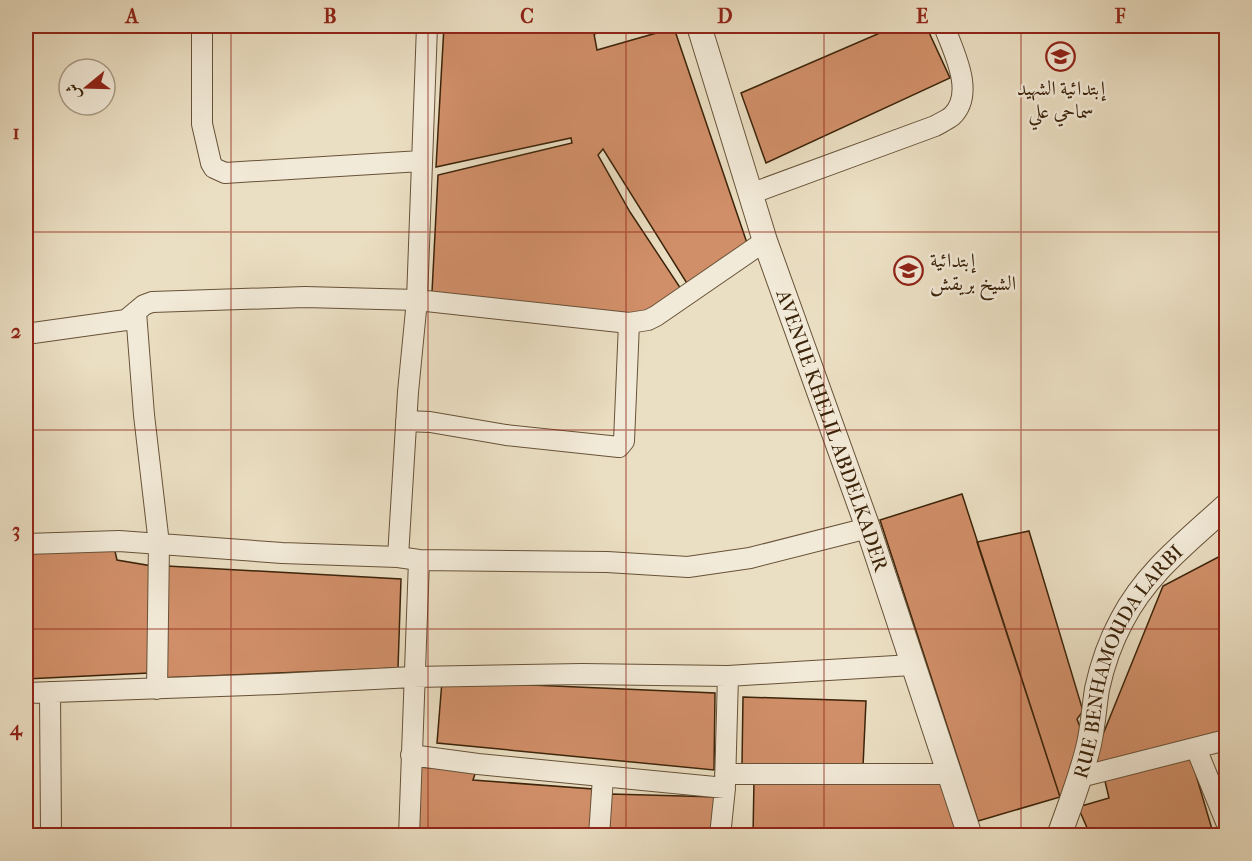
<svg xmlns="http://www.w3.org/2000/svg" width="1252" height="861" viewBox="0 0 1252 861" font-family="'IM FELL French Canon',Amiri,serif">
<rect width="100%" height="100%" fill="#ebdfc3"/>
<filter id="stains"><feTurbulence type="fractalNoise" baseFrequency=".00333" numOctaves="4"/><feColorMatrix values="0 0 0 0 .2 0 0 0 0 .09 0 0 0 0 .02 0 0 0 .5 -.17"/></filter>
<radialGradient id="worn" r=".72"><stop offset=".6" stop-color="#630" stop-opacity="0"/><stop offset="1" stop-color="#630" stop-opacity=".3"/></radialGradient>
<path fill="#d18f69" stroke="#3b2309" stroke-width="1.5" d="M444 26H628L594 34 597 50 674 28 748 246 688 285 603 149 598 155 630 212 683 292 645 318 432 292 438 175 572 143 571 138 436 167Z
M896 26H926L950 78 766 163 741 93Z
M962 494 1060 797 978 821 880 520Z
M1029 531 1083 711 1077 719 1086 743 1069 792 1060 797 977 542Z
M114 547 117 560 152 566 149 673 26 679V553Z
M1226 553V734L1091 764 1163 586Z
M167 566 401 579 398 668 160 678Z
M442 681 715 693 714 770 437 743Z
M743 697 866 701 863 767 742 765Z
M1226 744V789L1217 746Z
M1191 758 1214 836H1077L1088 830 1078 807 1109 798 1104 777Z
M419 767 476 771 473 780 593 789 590 836H417Z
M754 779 945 780 964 836H753Z
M611 794 718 797 715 836H609Z"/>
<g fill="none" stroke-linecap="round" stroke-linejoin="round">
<defs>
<path id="minor" d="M202 26V124L211 163 214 168 225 173 421 161
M750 194 935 126C940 123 947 120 952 116 976 93 953 51 944 26
M136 312 144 415 159 544 157 689
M26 334 126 320 144 305 152 302 305 297 417 300 629 323 648 320 656 316 765 241
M406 421 430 422 506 435 619 447 624 441 629 323
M26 544 119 541 282 553 398 557 419 560 607 562 688 567 750 558 868 528
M398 557 408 392 417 300 427 26
M50 692 51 836
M26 693 277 684 413 677 582 674 728 676 912 665
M1196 748 1226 822
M411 755 478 764 725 788 720 836
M725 774H948
M1080 777 1226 740
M725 785 728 676
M409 836 419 560
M599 836 603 777"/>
<g id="tertiary">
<path id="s1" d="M699 26 765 241 868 528 970 836"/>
<path id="s2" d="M1059 836C1070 805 1082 775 1089 744 1093 726 1094 708 1097 689 1102 666 1110 642 1122 620 1147 572 1187 542 1226 506"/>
</g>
</defs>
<use href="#minor" stroke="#675238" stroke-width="22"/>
<use href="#tertiary" stroke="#675238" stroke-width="26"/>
<use href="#minor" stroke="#f2ead8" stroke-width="20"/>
<use href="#tertiary" stroke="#f2ead8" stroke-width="24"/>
</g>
<path fill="none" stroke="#8f2418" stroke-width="1.5" stroke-opacity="0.55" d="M231 26V836M428 26V836M626 26V836M824 26V836M1021 26V836M26 232H1226M26 430H1226M26 629H1226"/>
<defs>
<symbol id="school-ring" viewBox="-11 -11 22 22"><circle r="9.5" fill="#f2ead8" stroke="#8f2418" stroke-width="1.5"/><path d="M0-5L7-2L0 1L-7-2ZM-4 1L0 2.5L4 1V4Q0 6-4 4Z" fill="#8f2418"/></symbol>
</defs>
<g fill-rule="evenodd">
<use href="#school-ring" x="1044" y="40" width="33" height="33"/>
<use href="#school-ring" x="892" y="254" width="33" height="33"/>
</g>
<g text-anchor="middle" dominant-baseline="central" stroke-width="5" stroke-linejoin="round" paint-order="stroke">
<g font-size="20" fill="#3b2309" stroke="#f2ead8">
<text x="1061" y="88">إبتدائية الشهيد<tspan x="1061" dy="23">سماحي علي</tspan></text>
<text x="930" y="260" text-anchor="start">إبتدائية<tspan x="930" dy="23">الشيخ بريقش</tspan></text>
</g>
<g font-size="20" fill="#3b2309" stroke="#f2ead8">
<text stroke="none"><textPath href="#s1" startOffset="426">AVENUE KHELIL ABDELKADER</textPath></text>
<text stroke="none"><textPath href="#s2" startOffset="190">RUE BENHAMOUDA LARBI</textPath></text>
</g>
</g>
<rect width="1252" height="861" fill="none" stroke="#ebdfc3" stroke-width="66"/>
<g transform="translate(87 87) rotate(251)"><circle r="28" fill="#f2ead8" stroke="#a99a85" stroke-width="1.5"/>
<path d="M0-4.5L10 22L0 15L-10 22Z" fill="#8f2418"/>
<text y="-9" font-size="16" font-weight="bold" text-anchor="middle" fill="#3b2309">ش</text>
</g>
<rect x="33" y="33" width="1186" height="795" fill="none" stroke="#8f2418" stroke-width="2"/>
<g font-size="20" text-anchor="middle" font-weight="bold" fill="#8f2418">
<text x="132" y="23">A</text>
<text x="330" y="23">B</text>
<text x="527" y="23">C</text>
<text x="725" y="23">D</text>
<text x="922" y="23">E</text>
<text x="1120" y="23">F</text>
<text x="16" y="139">1</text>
<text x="16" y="338">2</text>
<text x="16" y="537">3</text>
<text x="16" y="735">4</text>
</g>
<rect width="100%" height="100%" filter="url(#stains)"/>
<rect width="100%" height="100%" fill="url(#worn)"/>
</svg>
